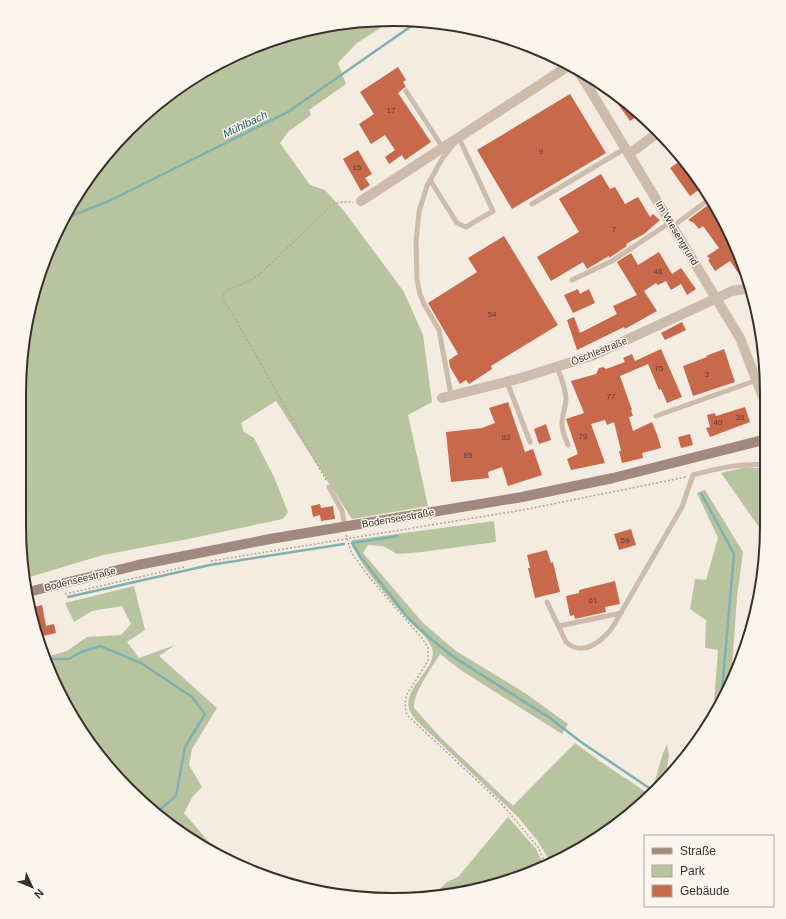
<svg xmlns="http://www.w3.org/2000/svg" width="786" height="919" viewBox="0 0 786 919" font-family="Helvetica,sans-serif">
<rect width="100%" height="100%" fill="#f4ebe1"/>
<path fill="#b8c4a0" d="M391 21 357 43 338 63 346 84 309 110 311 115 288 132 280 143 310 185 325 190 344 211 404 292 423 335 432 402 408 415 428 506 352 519 276 401 241 423 244 432 254 438 274 477 288 512 283 519 188 539 103 555 26 578 19 526 22 344 58 227 96 165 147 112 206 69 273 39 344 22Z
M746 467 767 469 766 537 721 473Z
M705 490 743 552 737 597 731 682 713 717 718 650 705 648 706 620 690 609 695 579 706 580 718 538 697 493Z
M494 521 496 542 422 552 397 554 383 546 368 545 363 553 423 623 456 651 525 693 568 724 562 734 462 671 440 654C432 668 413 692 414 708L441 738 513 806 575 743 601 762 649 794C658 778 659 760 667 744L669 755 665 782 657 791 580 850 551 863 537 840 518 817 421 725C417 721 412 716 410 711 400 689 439 668 432 648 428 637 416 629 408 620 391 601 359 565 351 542L352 540Z
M134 586 145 630 127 642 139 658 175 645 159 656 217 708 192 749 189 765 202 787 193 796 184 813 221 856 185 837 112 772 58 692 44 654 50 656 67 651 87 637 121 635 131 624 122 606 92 611 74 622 65 603Z
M508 817 536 849 544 866 513 880 442 897H431L447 882 458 877Z"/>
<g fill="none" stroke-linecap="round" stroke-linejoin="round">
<path stroke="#7fb0b2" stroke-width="2.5" d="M63 219 107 202 288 112 420 20
M701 493 734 554 721 702
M398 536 352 543 360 556 408 618 431 639 455 658 550 718 581 742 655 792
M68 597 210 565 344 544
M46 659H69L81 652 100 646 141 663 192 697 205 714 185 747 176 796 157 812"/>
</g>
<path fill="#c8694b" d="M398 67 406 80 403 82 406 87 404 88 398 93 431 142 405 160 402 155 389 164 385 157 395 150 385 135 371 144 359 124 374 114 360 92Z
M606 87 620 96 640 114 630 121Z
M570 94 606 153 512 209 477 150Z
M358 150 372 174 365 178 370 185 361 191 343 159Z
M683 159 703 187 690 196 670 168Z
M601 174 610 189 615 187 625 204 638 197 650 217 653 214 660 220 644 234 626 244 627 246 609 258V256L587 269 583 262 551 281 537 257 579 232 559 199Z
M712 202 716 208 717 207 732 239 730 240 736 248 747 273 748 276 743 280 730 261 715 271 708 260 710 259 707 256 719 248 703 226 699 229 694 223 688 220Z
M504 236 558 325 491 366 492 369 469 384 466 380 460 384 450 367 449 360 458 354 428 303 477 272 468 258Z
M659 252 672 274 681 268 696 289 687 295 681 284 671 290 666 281 658 285 656 283 644 291 657 311 625 329 624 327 577 350 567 320 574 317 580 333 617 314 613 306 637 295 617 262 631 253 638 265Z
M578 289 580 294 589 289 595 303 573 313 564 295Z
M682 322 686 330 665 340 661 333Z
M661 349 682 397 667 403 661 389 659 390 648 364 620 376 632 410H631L633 416 629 417 633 431 652 422 658 437 661 448 642 453 643 458 622 463 619 451H621L614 422 607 425 605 420 591 424 605 463 571 470 567 459 578 454 566 419 584 413 571 381 596 374 599 368 603 367 606 369 625 362 623 358 632 354 635 361Z
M724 349 735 382 693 396 683 366 707 357 706 356Z
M508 402 525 452 533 449 542 475 508 486 502 467 488 472 489 478 451 482 446 432 482 428 495 423 489 408Z
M745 407 750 422 710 437 706 428 710 427 707 415 715 413 716 416Z
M546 424 551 440 539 444 534 429Z
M690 434 693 445 681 448 678 437Z
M320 504 321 508 333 506 335 519 321 521 320 515 313 517 311 506Z
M631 529 636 545 619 550 614 534Z
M547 550 551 563 553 562 560 592 535 598 528 568H530L527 555Z
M615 581 620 604 605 607 606 612 575 619 574 615 570 616 566 596 579 593V590Z
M42 605 46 626 54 624 56 633 39 637 35 620 32 621 30 608Z"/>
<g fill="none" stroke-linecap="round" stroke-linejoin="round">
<path stroke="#b9a596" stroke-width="1.5" stroke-dasharray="2 2" stroke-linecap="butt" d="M326 480 231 311C214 293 226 291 242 284 250 281 256 277 262 272L332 205 340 202H353
M346 535 351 552 370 578 421 637 428 647V661L406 696 405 707 407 715 501 803 538 847 546 865
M211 561 523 510 686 477
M65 594 184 567"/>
<path stroke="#cdbbac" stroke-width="5" d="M406 91 443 148
M430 180 457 223 466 227 493 211 459 138
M532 204 626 148
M673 226 711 198
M572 280 612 261 671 222
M557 367C561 377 566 388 566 400 565 407 563 414 562 421 561 429 565 437 568 445
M507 382 530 442
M451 395 439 330 424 304 420 294 417 280 416 242 419 212 427 186 442 159 453 145
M656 416 757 380
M329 487 342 511 345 527
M547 602 566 642C583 657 601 642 612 628L682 507 693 475C718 468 741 463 767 465
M559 626 621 613"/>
<path stroke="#cdbbac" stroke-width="10" d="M576 68 587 85 740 338 766 405
M629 154 659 132
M361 201 570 65
M442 398 521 378 594 355 717 298 732 291 750 288"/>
<path stroke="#a18a7d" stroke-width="10" d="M28 592 138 565 270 539 522 497 613 478 767 439"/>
</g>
<g text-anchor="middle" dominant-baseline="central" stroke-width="3" stroke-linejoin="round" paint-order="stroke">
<g font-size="8" fill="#5e3e33">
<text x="391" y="110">17</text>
<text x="541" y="151">9</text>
<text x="357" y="167">15</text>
<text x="614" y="229">7</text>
<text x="658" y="271">46</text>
<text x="492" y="314">54</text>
<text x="659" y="368">75</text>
<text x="707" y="374">3</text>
<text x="611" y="396">77</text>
<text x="740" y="417">38</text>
<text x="718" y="422">40</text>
<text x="583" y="436">79</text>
<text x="506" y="437">83</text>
<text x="468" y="455">85</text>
<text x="625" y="540">59</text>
<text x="593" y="600">61</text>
</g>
<g font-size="10" fill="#3b302b" stroke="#fbf5ee">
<text transform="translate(677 233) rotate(59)">Im Wiesengrund</text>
<text transform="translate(599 351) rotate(-22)">Öschlestraße</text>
<text transform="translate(398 518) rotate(-10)">Bodenseestraße</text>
<text transform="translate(80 579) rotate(-14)">Bodenseestraße</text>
</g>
<g font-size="11" font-style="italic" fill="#1f5a5e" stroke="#fbf5ee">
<text transform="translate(245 124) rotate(-26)">Mühlbach</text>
</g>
</g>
<path d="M0 0H786V919H0ZM393 26H393A367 367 0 0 1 760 393V526A367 367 0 0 1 393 893H393A367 367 0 0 1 26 526V393A367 367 0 0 1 393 26Z" fill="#fbf5ee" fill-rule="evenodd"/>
<path fill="none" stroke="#3b302b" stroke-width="2" d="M393 26H393A367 367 0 0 1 760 393V526A367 367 0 0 1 393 893H393A367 367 0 0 1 26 526V393A367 367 0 0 1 393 26Z"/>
<rect x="644" y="835" width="130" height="72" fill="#fbf5ee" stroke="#aea6a0"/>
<rect x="652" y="848" width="20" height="6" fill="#a18a7d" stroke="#aea6a0"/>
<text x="680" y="855" font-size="12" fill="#3b302b">Straße</text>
<rect x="652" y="865" width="20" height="12" fill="#b8c4a0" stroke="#aea6a0"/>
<text x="680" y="875" font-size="12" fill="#3b302b">Park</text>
<rect x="652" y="885" width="20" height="12" fill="#c8694b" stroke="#aea6a0"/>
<text x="680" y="895" font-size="12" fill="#3b302b">Gebäude</text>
<g transform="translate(32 887) rotate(134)" stroke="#fbf5ee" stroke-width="3" paint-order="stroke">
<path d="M0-3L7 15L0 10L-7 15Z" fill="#3b302b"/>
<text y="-6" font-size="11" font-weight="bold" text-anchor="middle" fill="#3b302b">N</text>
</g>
</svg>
